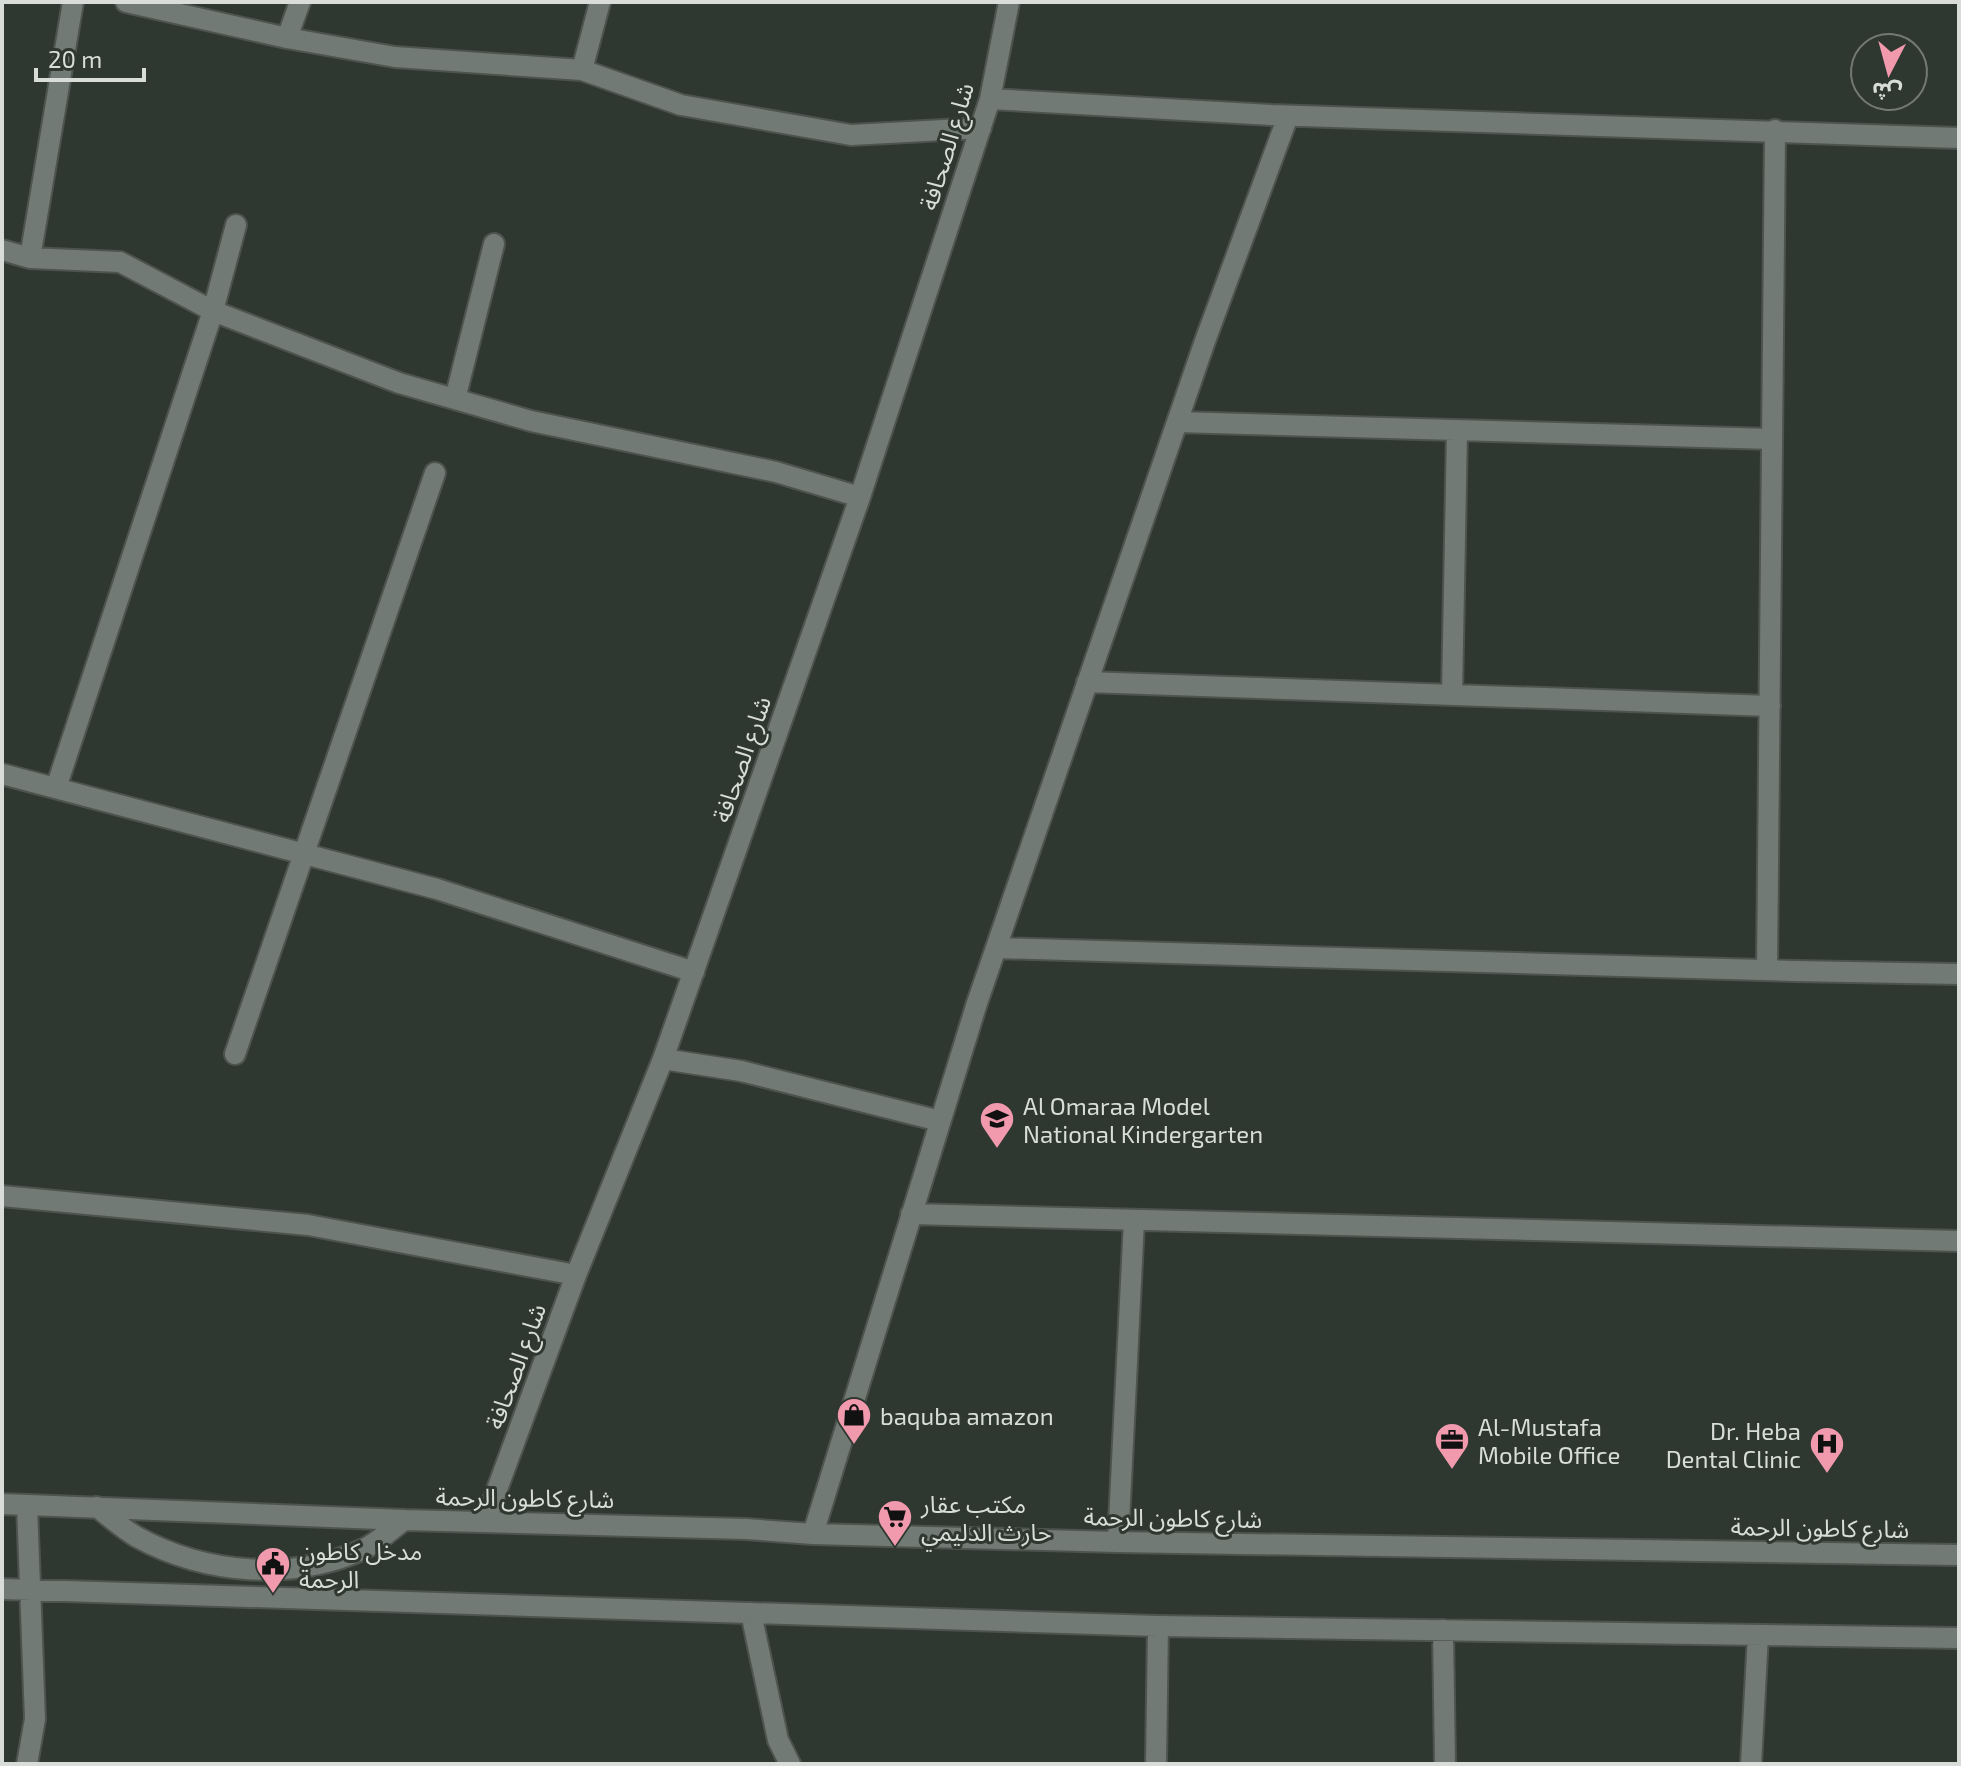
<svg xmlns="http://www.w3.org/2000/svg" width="1961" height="1766" viewBox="0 0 1961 1766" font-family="'Exo 2','Noto Sans Arabic',sans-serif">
<rect width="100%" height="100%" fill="#2f3731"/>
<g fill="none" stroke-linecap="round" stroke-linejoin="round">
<defs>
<path id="minor" d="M126 2 287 38
M300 2 287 38 395 57 582 70 681 105 851 135 981 128
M582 70 600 2
M990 99 1272 115 1959 138
M2 250 30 258 120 262 213 311 399 383 531 421 776 472 860 497
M30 258 73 2
M455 399 494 244
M1177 422 1772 439
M1087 682 1770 706
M1452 695 1457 430
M2 774 437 889 694 972
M56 788 213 311 236 225
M996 948 1794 971 1959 974
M1767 970 1775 130
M235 1054 435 473
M663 1059 741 1071 940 1121
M2 1196 308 1225 576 1275
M911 1214 1959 1241
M2 1504 404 1520 746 1529 813 1534 1118 1542 1959 1555
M27 1505 35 1719 27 1764
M97 1507C110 1517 123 1529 137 1537 205 1574 292 1582 364 1549 378 1542 391 1530 404 1520
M485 1522 576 1275 663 1059 860 497 990 99 1009 2
M813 1534 977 1003 1205 341 1288 116
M1118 1542 1134 1221
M2 1589 1158 1626 1959 1638
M751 1613 778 1740 790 1764
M1443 1630 1445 1764
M1156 1764 1158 1626
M1751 1764 1758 1635"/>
</defs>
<use href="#minor" stroke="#4d534f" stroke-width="24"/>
<use href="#minor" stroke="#717a74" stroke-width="20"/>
</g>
<defs>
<symbol id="school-pin" viewBox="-11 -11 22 30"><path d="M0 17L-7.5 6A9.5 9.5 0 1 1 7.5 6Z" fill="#f29aad" stroke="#2f3731"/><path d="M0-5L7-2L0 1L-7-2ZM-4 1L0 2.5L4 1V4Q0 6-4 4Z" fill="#111"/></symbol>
<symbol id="shop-pin" viewBox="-11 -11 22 30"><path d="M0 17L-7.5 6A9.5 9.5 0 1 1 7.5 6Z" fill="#f29aad" stroke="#2f3731"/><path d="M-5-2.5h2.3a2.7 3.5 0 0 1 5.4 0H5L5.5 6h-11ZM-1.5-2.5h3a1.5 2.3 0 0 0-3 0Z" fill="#111"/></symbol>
<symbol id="office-pin" viewBox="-11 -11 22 30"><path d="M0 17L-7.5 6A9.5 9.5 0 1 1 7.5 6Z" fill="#f29aad" stroke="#2f3731"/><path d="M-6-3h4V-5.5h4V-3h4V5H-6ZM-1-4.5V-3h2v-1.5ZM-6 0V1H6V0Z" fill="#111"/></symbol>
<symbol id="hospital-pin" viewBox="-11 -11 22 30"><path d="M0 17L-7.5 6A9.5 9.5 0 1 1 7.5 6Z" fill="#f29aad" stroke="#2f3731"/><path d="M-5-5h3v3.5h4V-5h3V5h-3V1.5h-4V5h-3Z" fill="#111"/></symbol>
<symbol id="supermarket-pin" viewBox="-11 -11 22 30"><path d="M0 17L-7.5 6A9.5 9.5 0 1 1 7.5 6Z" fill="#f29aad" stroke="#2f3731"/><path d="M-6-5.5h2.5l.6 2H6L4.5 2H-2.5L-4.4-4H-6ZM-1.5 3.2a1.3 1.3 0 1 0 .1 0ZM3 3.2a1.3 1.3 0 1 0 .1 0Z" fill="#111"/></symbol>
<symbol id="civic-pin" viewBox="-11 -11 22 30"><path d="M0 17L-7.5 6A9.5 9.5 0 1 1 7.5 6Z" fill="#f29aad" stroke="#2f3731"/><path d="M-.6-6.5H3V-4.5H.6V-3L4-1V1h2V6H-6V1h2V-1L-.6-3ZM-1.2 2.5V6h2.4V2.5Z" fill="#111"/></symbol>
</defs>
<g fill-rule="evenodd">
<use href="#school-pin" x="977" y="1099" width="40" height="54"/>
<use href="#shop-pin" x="834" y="1395" width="40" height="54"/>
<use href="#office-pin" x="1432" y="1420" width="40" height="54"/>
<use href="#hospital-pin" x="1807" y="1424" width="40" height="54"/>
<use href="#supermarket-pin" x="875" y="1497" width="40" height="54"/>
<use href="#civic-pin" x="253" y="1544" width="40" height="54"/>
</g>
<g text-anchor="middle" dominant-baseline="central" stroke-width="6" stroke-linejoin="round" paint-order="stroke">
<g font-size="24" fill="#d8ddd9" stroke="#2f3731">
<text transform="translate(946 146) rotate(-73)">شارع الصحافة</text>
<text transform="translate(741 759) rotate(-71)">شارع الصحافة</text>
<text transform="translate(515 1366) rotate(-70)">شارع الصحافة</text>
<text transform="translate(525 1497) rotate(1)">شارع كاطون الرحمة</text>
<text transform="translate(1173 1517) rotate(1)">شارع كاطون الرحمة</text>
<text transform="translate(1820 1527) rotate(1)">شارع كاطون الرحمة</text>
</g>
<g font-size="24" fill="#d8ddd9" stroke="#2f3731" text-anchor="start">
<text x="1023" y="1105">Al Omaraa Model<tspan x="1023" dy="28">National Kindergarten</tspan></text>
<text x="880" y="1415">baquba amazon</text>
<text x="1478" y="1426">Al-Mustafa<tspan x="1478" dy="28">Mobile Office</tspan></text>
<text x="1801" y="1430" text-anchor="end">Dr. Heba<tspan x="1801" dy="28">Dental Clinic</tspan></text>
<text x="921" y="1503">مكتب عقار<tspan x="921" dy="28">حارث الدليمي</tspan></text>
<text x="299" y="1550">مدخل كاطون<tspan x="299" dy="28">الرحمة</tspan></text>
</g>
</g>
<rect width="1961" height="1766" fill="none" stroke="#d8ddd9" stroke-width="8"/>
<g transform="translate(1889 72) rotate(186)"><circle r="38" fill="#2f3731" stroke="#737974" stroke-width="2"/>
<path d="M0-6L14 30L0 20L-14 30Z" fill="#f29aad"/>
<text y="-12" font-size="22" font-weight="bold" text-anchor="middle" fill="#d8ddd9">ش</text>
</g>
<path d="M36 68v12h108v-12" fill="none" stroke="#d8ddd9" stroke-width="4"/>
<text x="48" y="68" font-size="24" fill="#d8ddd9" stroke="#2f3731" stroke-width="6" paint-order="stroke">20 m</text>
</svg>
